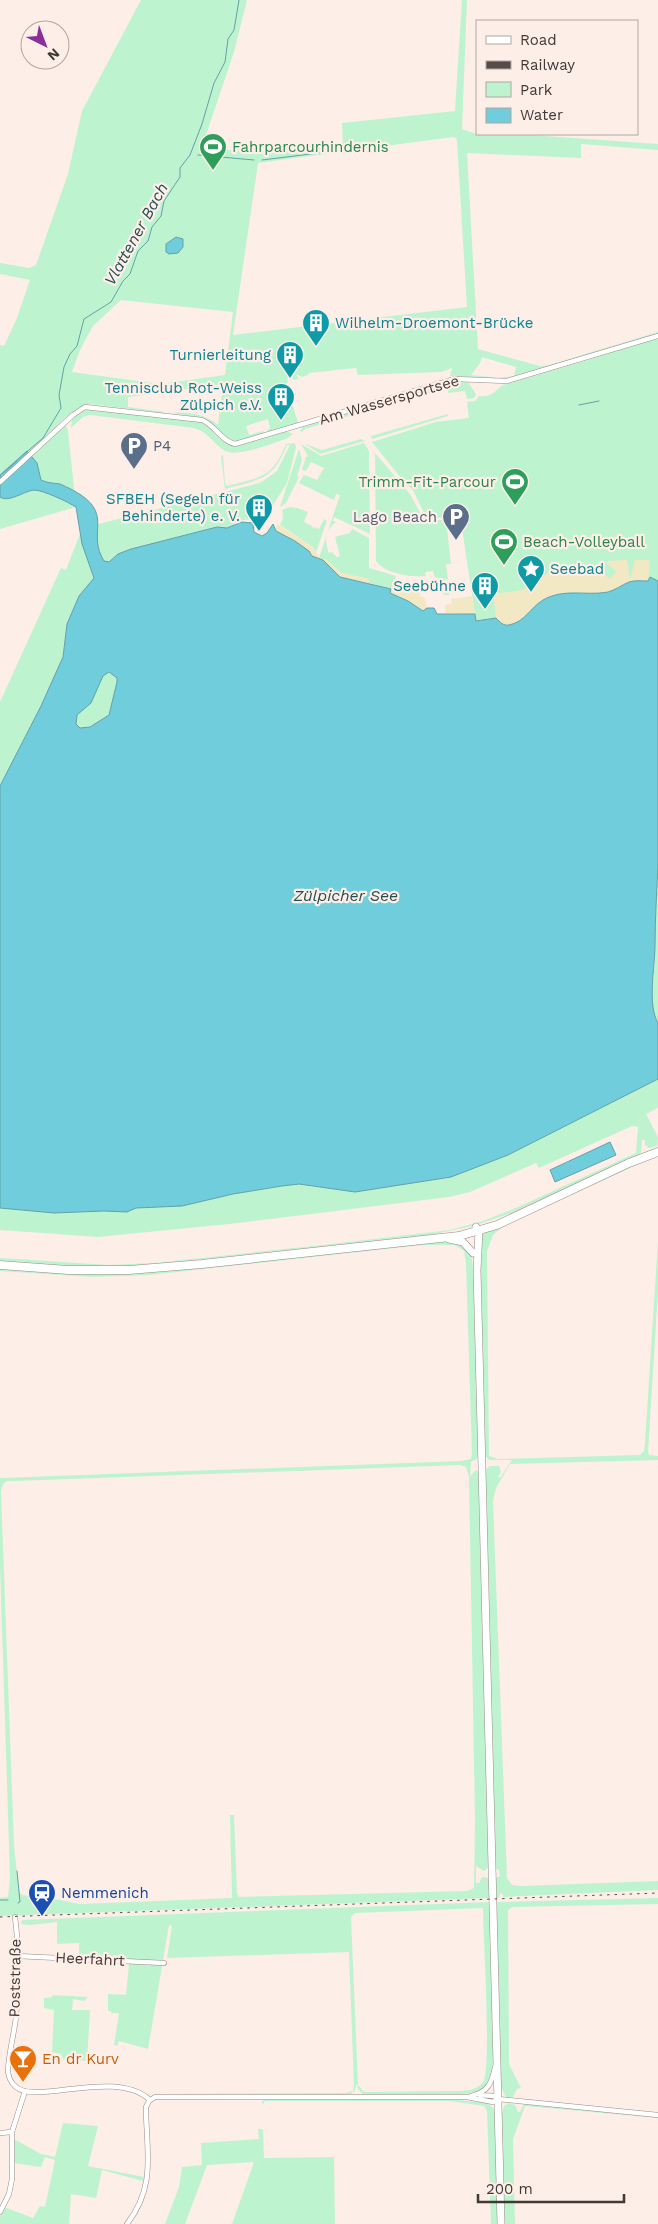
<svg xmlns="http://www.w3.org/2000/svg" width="658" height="2224" viewBox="0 0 658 2224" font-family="'Work Sans',sans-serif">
<rect width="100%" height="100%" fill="#fdeee7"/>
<path fill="#bef3d0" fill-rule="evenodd" d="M141 0H247L234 52 203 144 206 148 265 153 343 146 342 123 455 111 462 0H467L462 129 477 134H517L658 144V150L581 144V158L467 153 478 349 540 366 549 365 658 332V334L508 379 450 376 452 368 441 372 358 375 356 368 309 373 308 375 302 377 296 374 299 379 294 380 292 377 287 378 288 383H286L298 423 268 432 267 430 270 428 268 419 246 426 249 435 263 431 264 434 235 442 228 439 207 420 173 413C187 411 207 415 218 425L223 384 128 397V407L165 412 163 413 90 404C80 406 74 411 66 417L0 480V345L4 346 17 318 30 280 0 274V263L29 268 36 265 68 174 82 111ZM453 137 456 138 457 141 467 307 233 335 258 163ZM121 300 233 312 225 375 160 384 72 372 80 350 93 326ZM482 357 516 367 514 376 497 378 471 375 480 363Z
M658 337V581L654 579 530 613 476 621 460 515 437 518 426 517 413 490 405 483 372 442 436 422 469 418 467 402 475 401 479 396C492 398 494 391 503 385L588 360Z
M456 381 468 382 476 394 474 398 467 399 465 391 448 393V383Z
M443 385 445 389 368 410V408Z
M87 409 200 422C214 427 220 442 235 446L286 431 293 434 286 439C271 443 235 460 222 449 212 441 207 432 194 428L90 415 83 417 71 428 72 419Z
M358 410H361L362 412 305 429 302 432 300 431 303 427Z
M448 414V416L372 439 371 436Z
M63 426H66L68 431 76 507 0 529V485Z
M361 439 365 441 320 454 305 444 322 450Z
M295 443 296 447 287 483 275 502 268 517 236 521 235 524 227 528 217 527 131 549 116 556 92 574 94 579 79 596 67 624 63 657 41 706 0 786V702L61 568 66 570 81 531 87 527 260 483 277 471 290 445H287C273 481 259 479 225 489L221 456 223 455 225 483 227 486C259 478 273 478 286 444Z
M364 443 369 451 370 534 334 517 333 521 336 522C325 530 324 540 329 553L332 552 337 557 340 556 335 537 350 533 352 529 369 538V568L396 576 391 589 369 583V579L341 573 327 560 319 558 340 495 336 494 334 500 299 483 304 475 317 480 324 468 311 462 306 471 302 470 306 457 308 456 301 444 321 456Z
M299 449 302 460 297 476 299 477 286 503 280 507Z
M375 453 410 494 424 520H446L451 564H446L448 579 444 580 445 587H448L449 595H444L443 592 440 591 438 577 435 578 433 571 425 572 426 576C412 578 384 573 376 561Z
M290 507 297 508 308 512 304 522 312 526 313 529 314 527 319 529 324 519 327 521 316 552 313 547 280 525 283 518 282 510Z
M109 672 117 678V682L109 715 90 727 80 728 76 724 77 715 91 703 103 676Z
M658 861V1023L653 1015 651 1003 655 962 654 932Z
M658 1079V1108L646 1114 658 1137 657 1146 649 1148 645 1145V1140H642L641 1153 624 1162 506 1215 473 1226 430 1235 144 1266 84 1268 0 1262V1258L109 1265 154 1263 323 1245 450 1230 483 1221 518 1207 636 1153 638 1127 632 1126 539 1168 536 1163 470 1192 449 1197 229 1224 98 1237 0 1230V1208L54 1213 104 1211 127 1212 136 1208 182 1206 233 1194 282 1186 299 1184 355 1192 451 1177 508 1155Z
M658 1155 502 1227 493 1235 487 1251 489 1456 498 1459 640 1455 644 1451 645 1443 658 1241V1291L648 1452 649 1455 658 1456V1460L510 1464 496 1488 493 1501 507 1878 512 1885 521 1886 658 1881V1890L503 1897V1894H500L499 1898H495V1878L500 1876 499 1870 495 1868 485 1470 490 1466H499L501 1472 498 1477 500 1478 512 1460H489L484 1454 480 1298 482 1234 633 1164Z
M434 1241 457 1242 471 1253 474 1277 479 1453 477 1459 471 1462 470 1476 476 1470 479 1472 489 1867 484 1871 476 1866V1883H479L482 1877 488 1878 490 1898 0 1916V1898L8 1897 10 1877 0 1565V1478L461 1461 471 1459 472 1453 466 1263 464 1251 455 1245H423L149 1275 93 1277 0 1271V1267L61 1272ZM460 1465 466 1467 469 1476 475 1820 474 1888 467 1891 239 1897 237 1894 234 1815H230L232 1898 79 1904 61 1900 22 1895 19 1891 14 1846 1 1491 3 1484 7 1481H14Z
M658 1898V1904L513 1907 508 1910 509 2064 521 2088 517 2089 513 2097H506L501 2087 499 2058 495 1902Z
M490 1902 494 2053C491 2080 492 2092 461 2094L364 2095 358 2089 357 2083 355 2090 350 2095 165 2094 346 2093 353 2091 354 2086 349 1952 167 1958 172 1926 169 1925 148 2049 119 2041 117 2046 114 2045 119 2013H111V2011H108V1994L126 1995 129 1964 108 1963V1958L79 1957V1943L57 1944V1922L30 1925 21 1924 22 1920ZM483 1908C483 1933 492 2071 483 2082 478 2089 470 2090 462 2091L364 2092 358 2085 351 1917 355 1913Z
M53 1995 88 1997 84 2001 73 1999 72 2010H90L87 2061 63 2059 61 2054 52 2052 54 2010 44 2008V1998L52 1997Z
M266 2099H449L488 2103 493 2108 495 2114 498 2224H491L487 2111 484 2106 450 2101H265L262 2105V2101Z
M526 2099 658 2113V2118L525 2106 513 2139 515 2224H503L502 2114 504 2106 509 2103 515 2105 518 2112H520Z
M63 2123 98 2126 88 2166 144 2177 143 2181 102 2170 96 2198 71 2194 69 2224H0V2217L4 2207 33 2218 40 2206 45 2207 55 2160 45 2157 41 2167 14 2163V2139L41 2154 55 2157Z
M258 2129H263L264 2158 334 2157 335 2224H232L254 2162 207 2165 185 2224H165L179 2187 182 2167 202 2165 201 2143 259 2139Z"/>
<path fill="#f2e8c3" d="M277 524 313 547 319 558 327 560 341 573 369 579V583L340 577 294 541 276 531Z
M627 560 630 580 635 560H650L648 581C627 580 625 589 608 592 585 596 563 587 543 600 530 608 520 629 501 624L496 618 493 594 522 590 553 570 574 564 573 568 575 569H589L592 565 610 579 616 571 606 563 608 561Z
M394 581 414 586 416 582 423 585 420 586V596L425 598 427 608 423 611 408 601 390 593Z
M472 596 475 614 446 613 445 605 452 604 451 599Z"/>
<path fill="#70cddb" stroke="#62a1aa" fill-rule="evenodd" d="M176 237 183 239V247L178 253 169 254 166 252V244Z
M27 451 37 463 41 480C47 483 53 483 60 484 67 487 75 491 81 495 112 516 87 534 104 561L109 562 118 554 131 549 217 527 227 528 242 522 253 523 254 532 262 536 267 533 273 524 276 531 295 541 309 551 312 556 323 560 340 577 391 589 390 593 408 601 423 611 427 608H434L437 614H475L476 621 496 618C500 622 503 626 509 625 525 622 531 607 543 600 564 588 586 596 608 592 615 590 622 585 629 582 635 580 642 581 648 581L650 577 658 581C658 675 658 769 658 862 657 890 655 918 655 945 655 968 647 1004 658 1023V1079L508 1155 451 1177 355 1192 299 1184 282 1186 233 1194 182 1206 136 1208 127 1212 104 1211 54 1213 0 1208V786L41 706 63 657 67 624 79 596 94 578 82 544 76 507C68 502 43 490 34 490 24 491 9 503 0 497V475ZM109 672 117 678V682L109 715 90 727 80 728 76 724 77 715 91 703 103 676Z
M610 1142 616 1155 555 1182 550 1170Z"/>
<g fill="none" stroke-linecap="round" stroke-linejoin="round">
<path stroke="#62a1aa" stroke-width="1" d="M356 148 374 146
M198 155 254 160
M262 160 343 150
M579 405 599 401
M23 455 43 438 61 408 59 395 64 367 70 354 77 346 84 319 111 302 123 281 130 274 138 251 148 241 152 227 161 216 164 201 180 177V168L190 155 202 124 214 83 225 62 228 39 234 30 239 0
M3 473 17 461
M17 1871 20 1902 18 1903
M0 1900H8"/>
<defs>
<path id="street" d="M0 482 73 415 85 407 202 420C215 425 221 441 235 444L455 379 507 381 658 336
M15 1917C19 1948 19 1985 16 2017 14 2034 9 2052 8 2070 8 2076 11 2083 16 2087 37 2105 115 2068 150 2100
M17 1956 164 1963
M480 2095 494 2096 498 2099
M471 2096C488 2092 492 2083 495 2067
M0 2133 12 2132 25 2091
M0 2212 9 2194 12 2179V2132
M127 2224C157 2185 146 2151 146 2107L149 2101 155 2097H467L493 2102 498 2099 658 2115"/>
<path id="secondary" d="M476 1227 479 1231 477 1270 501 2224
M449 1239 463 1242 473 1253"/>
<path id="primary" d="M0 1265 68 1270H129L202 1264 459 1236 497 1225 629 1163 658 1152"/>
</defs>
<use href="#street" stroke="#9b8a82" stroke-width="5.5"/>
<use href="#secondary" stroke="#9b8a82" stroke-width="8"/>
<use href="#primary" stroke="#9b8a82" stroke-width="9"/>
<use href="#street" stroke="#fff" stroke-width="4.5"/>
<use href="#secondary" stroke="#fff" stroke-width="7"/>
<use href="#primary" stroke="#fff" stroke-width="8"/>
<path stroke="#554c49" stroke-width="1" stroke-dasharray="2.5 5" stroke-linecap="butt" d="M0 1917 658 1893"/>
</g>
<defs>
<symbol id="stadium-pin" viewBox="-11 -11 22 30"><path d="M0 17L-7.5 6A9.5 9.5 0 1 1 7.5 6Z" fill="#2e9e5b" stroke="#fdeee7"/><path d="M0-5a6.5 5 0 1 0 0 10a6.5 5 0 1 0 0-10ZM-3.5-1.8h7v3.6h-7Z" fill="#fff"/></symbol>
<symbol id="building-pin" viewBox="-11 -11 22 30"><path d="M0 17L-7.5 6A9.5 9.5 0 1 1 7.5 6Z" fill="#0f9aa8" stroke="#fdeee7"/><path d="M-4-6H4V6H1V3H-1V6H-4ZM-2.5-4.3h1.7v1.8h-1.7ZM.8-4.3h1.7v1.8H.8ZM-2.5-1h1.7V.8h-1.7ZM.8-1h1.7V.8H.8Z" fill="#fff"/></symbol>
<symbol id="parking-pin" viewBox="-11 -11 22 30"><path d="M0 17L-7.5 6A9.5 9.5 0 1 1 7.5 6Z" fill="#5c6f8a" stroke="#fdeee7"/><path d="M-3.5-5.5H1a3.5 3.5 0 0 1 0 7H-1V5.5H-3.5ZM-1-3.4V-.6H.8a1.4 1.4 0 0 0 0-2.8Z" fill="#fff"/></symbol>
<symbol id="sight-pin" viewBox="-11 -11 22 30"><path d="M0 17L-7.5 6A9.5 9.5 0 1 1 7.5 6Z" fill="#0f9aa8" stroke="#fdeee7"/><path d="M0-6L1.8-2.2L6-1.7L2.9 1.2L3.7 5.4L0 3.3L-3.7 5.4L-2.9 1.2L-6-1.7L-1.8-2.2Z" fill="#fff"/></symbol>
<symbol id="station-pin" viewBox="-11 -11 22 30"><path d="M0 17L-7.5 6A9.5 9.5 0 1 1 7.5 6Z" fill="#1a4fb4" stroke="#fdeee7"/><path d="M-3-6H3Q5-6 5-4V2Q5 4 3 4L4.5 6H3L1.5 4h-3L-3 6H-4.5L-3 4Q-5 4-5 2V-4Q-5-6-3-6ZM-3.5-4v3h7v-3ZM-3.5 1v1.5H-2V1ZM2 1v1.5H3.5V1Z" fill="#fff"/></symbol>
<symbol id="bar-pin" viewBox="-11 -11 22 30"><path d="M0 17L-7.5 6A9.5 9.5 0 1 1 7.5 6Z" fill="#e8710a" stroke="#fdeee7"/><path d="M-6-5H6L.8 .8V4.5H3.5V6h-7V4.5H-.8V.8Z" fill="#fff"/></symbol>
</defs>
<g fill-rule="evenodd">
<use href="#stadium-pin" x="197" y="131" width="32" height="43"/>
<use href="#building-pin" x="300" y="307" width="32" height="43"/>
<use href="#building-pin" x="274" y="339" width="32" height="43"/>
<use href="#building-pin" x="265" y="381" width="32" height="43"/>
<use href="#parking-pin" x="118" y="430" width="32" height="43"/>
<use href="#stadium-pin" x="499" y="466" width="32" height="43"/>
<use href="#building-pin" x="243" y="492" width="32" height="43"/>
<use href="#parking-pin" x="440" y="501" width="32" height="43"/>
<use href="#stadium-pin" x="488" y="526" width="32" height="43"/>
<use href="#sight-pin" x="515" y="553" width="32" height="43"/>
<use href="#building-pin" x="469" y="570" width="32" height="43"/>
<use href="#station-pin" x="26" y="1877" width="32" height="43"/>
<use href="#bar-pin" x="7" y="2043" width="32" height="43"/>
</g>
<g text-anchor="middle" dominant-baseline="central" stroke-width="4.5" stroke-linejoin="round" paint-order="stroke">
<g font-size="15" fill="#27864d" stroke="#fdeee7" text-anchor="start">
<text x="232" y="147">Fahrparcourhindernis</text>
<text x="496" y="482" text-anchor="end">Trimm-Fit-Parcour</text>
<text x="523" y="542">Beach-Volleyball</text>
</g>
<g font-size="15" fill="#0d838f" stroke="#fdeee7" text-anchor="end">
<text x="335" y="323" text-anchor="start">Wilhelm-Droemont-Brücke</text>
<text x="271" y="355">Turnierleitung</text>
<text x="262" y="388">Tennisclub Rot-Weiss<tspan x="262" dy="17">Zülpich e.V.</tspan></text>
<text x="240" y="499">SFBEH (Segeln für<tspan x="240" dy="17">Behinderte) e. V.</tspan></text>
<text x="550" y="569" text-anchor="start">Seebad</text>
<text x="466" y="586">Seebühne</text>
</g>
<g font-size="15" fill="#413936" stroke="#fdeee7">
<text transform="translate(389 400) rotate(-16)">Am Wassersportsee</text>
<text transform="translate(90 1959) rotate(3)">Heerfahrt</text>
<text transform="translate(15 1978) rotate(-89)">Poststraße</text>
</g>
<g font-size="15" fill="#4e5e75" stroke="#fdeee7" text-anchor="start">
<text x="153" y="446">P4</text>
<text x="437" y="517" text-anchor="end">Lago Beach</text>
</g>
<g font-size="15" fill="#164399" stroke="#fdeee7" text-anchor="start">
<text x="61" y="1893">Nemmenich</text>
</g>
<g font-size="15" fill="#c56008" stroke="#fdeee7" text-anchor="start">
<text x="42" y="2059">En dr Kurv</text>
</g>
<g font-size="16" font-style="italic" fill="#234e54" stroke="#fdeee7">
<text transform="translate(136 234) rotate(-61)">Vlattener Bach</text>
<text x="346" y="895">Zülpicher See</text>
</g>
</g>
<rect x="476" y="20" width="162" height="115" fill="#fdeee7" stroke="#b2a6a0"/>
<rect x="486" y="36" width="25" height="8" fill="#ffffff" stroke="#b2a6a0"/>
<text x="520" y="45" font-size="15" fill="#413936">Road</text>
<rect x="486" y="61" width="25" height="8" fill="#554c49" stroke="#b2a6a0"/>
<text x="520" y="70" font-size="15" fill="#413936">Railway</text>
<rect x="486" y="82" width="25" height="15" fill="#bef3d0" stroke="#b2a6a0"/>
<text x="520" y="95" font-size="15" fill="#413936">Park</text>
<rect x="486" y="108" width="25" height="15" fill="#70cddb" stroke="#b2a6a0"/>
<text x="520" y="120" font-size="15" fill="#413936">Water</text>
<g transform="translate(45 45) rotate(138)"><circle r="24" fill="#fdeee7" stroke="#b2a6a0"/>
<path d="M0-4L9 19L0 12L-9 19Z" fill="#8c2e98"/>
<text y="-8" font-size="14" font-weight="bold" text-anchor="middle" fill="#413936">N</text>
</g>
<path d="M478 2194v8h146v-8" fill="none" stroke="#413936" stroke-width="2.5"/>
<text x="486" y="2194" font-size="15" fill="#413936" stroke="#fdeee7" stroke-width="4" paint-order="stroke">200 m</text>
</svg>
